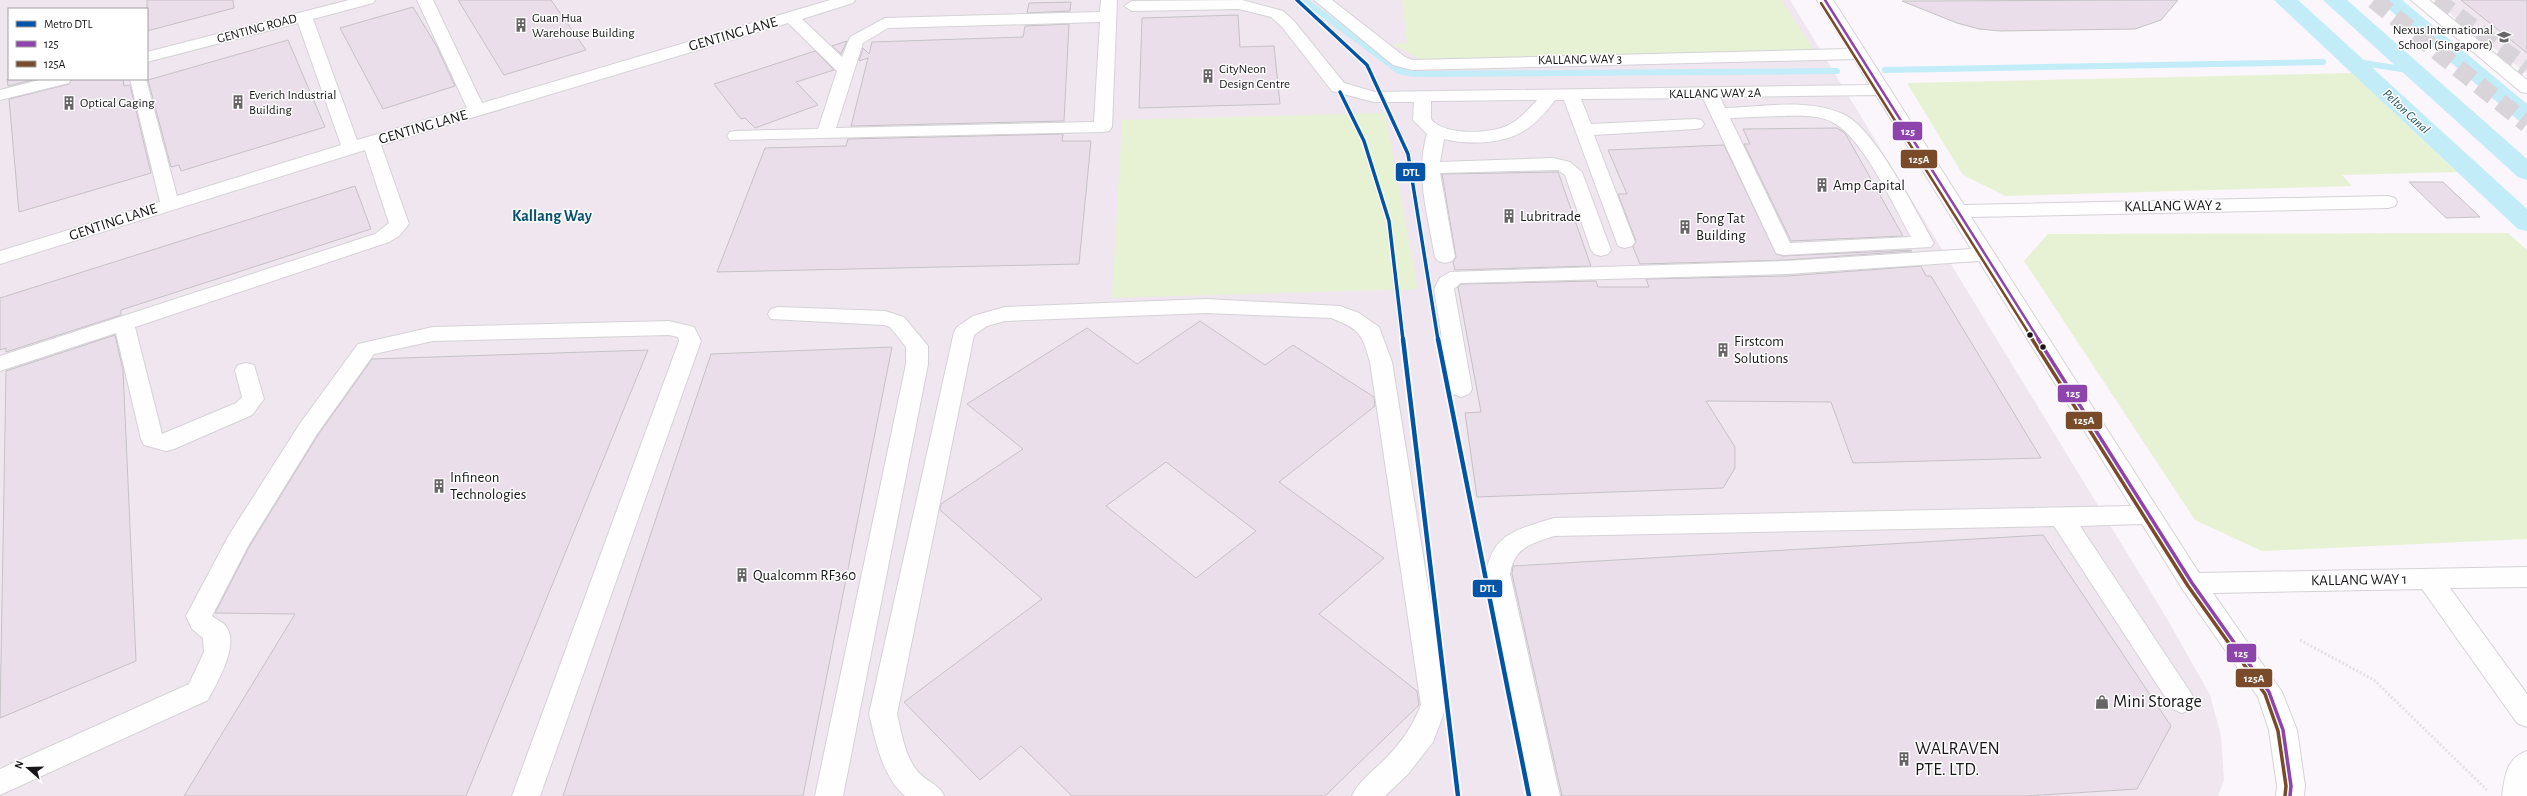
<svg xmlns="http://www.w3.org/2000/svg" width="2527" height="796" viewBox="0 0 2527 796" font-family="'Alegreya Sans',sans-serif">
<rect width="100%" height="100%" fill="#faf6fb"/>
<path fill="#efe6f0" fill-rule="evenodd" d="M0 0H1790L2166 617 2210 695 2221 736 2224 780 2218 796H0ZM9 9H147V79H9Z
M2433 0H2527V74Z"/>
<path fill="#e7f1d4" d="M1402 0H1781L1814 50 1420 59 1392 44 1407 43Z
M2352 73 2457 172 2342 175 2352 186 2006 196 1963 175 1907 83Z
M1385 113 1418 289 1112 298 1122 120Z
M2508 233 2527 250V539L2262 551 2195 520 2024 261 2048 234Z"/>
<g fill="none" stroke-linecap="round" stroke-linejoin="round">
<path stroke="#c1ecf8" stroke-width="6" d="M1304 0 1399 71 1414 74 1837 71
M2351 61 2414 71
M1885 70 2323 62"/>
<path fill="#c1ecf8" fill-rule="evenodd" d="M2274 0H2298L2527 209V231L2518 229Z
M2323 0H2347L2527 159V180L2518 177Z
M2378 0H2402L2527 104V123L2519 121Z"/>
</g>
<path fill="#e9dee9" stroke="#c5c2c5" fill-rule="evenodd" d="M147 0H233L234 8 147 31Z
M458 0H551L586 50 504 75Z
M2178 0 2161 20 2135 29 2000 31 1979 29 1957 23 1902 1Z
M2461 0H2527V53Z
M1071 2 1070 11 1027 13 1029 3Z
M413 7 437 47 455 86 383 109 340 28Z
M1238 15 1240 47 1274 46 1280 104 1139 108 1142 18Z
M1069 24 1064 121 851 126 868 58 859 61 863 48 869 54 872 42 1023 37 1025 26Z
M288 40 325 127 181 171 179 165 171 167 148 80Z
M847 41 841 54 832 46Z
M815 51 834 70 796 82 818 105 755 128 745 118 741 119 714 84Z
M7 79H37L8 86Z
M72 79H123L124 86 130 85 151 173 19 212 9 99 69 84Z
M1837 128 1845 133 1903 236 1791 241 1744 144H1750L1743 129Z
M1063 134 1062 141H1091L1079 264 717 272 765 148 846 146 848 139Z
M1724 145 1776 254 1783 256 1911 250 1912 251 1787 260 1640 264 1633 247 1636 241 1618 194H1627L1608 150Z
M1558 172 1591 266 1455 270 1453 262 1456 257 1442 174Z
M2409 182H2443L2480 217 2446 218Z
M355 186 371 229 121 310V315L6 352V348L0 350V298Z
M1921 266 1926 276H1931L2041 458 1853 463 1831 402 1706 401 1735 447V468L1723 488 1477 497 1465 413 1481 412 1458 287 1462 284 1596 281 1598 287H1649L1646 279 1787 276Z
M1200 321 1265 365 1293 345 1374 397 1375 406 1279 482 1384 558 1319 614 1417 691 1419 705 1325 796H1072L1021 746 980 780 904 702 1042 599 940 510 941 504 1023 449 967 404 1087 328 1137 364ZM1166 462 1256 531 1196 578 1106 506Z
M115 335 123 370 136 661 0 718 6 371Z
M892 347 803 796H563L711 354Z
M648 350 466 796H184L295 614 215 613 249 547 318 435 372 359Z
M2043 535 2171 726 2137 789 2026 796H1562L1512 574 1513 566Z"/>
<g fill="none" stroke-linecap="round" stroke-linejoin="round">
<path stroke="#d8d4d9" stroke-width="18" stroke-dasharray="18 9" stroke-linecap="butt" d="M2374 0 2527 124
M2436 0 2527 68"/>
<defs>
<path id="minor" d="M349 0H375L373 3 313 19 357 140 467 108 417 0H433L482 103 830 0H855L853 3 802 19 842 57 850 37 885 18 1100 12 1101 0H1117L1112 127 1109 131 1103 132 730 140 727 136 730 132 736 131 818 129 837 71 788 23 381 145 409 224 399 236 389 242 135 327 162 434 236 403 242 397 235 370 238 365 246 363 254 365 264 399 252 415 174 449 166 451 144 445 141 439 116 333 0 371V356L375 234 389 223 365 150 0 264V251L160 202 130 79H146L177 196 341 145 298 23 147 62V52ZM1100 22 1094 122 836 128 863 43 888 28Z
M1242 0 1283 11 1294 21 1344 83 1375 92 1870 85 1854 59 1412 70 1393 65 1314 0H1332L1405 57 1413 60 1848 49 1817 0H1833L1964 205 2388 196 2395 198 2397 202 2395 206 2388 208 1971 217 2199 573 2527 567V587L2450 588 2527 694V727L2517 723 2422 589 2213 593 2282 692 2297 730 2305 786 2304 796H2276L2277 786 2269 730 2258 697 2183 590 2142 524 2080 526 2191 693 2195 701 2191 709 2182 713 2173 709 2054 526 1554 536C1531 544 1514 547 1510 574L1560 796H1532L1486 574C1492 533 1519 529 1554 518L2131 506 1979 261 1787 274 1461 283 1454 289 1472 389 1469 394 1461 397 1453 394 1450 389 1434 289 1440 278 1450 272 1787 261 1971 249 1876 95 1720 97 1725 108C1763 107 1807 98 1843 114 1875 128 1916 212 1934 243L1931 247 1783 255 1776 253 1703 98 1581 99 1591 124 1695 119 1701 120 1704 124 1701 128 1695 129 1594 135 1635 242 1632 246 1625 248 1618 246 1564 100H1555C1546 112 1536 124 1522 132 1502 144 1466 145 1444 139L1440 162 1553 158 1570 162 1582 172 1611 250 1608 254 1601 256 1594 254 1591 250 1565 175 1558 170 1440 173 1455 257 1452 261 1445 263 1438 261 1435 257C1428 216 1415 175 1427 134L1413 120 1414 102H1374L1332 91 1282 27 1271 17 1239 9 1132 11 1124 6 1132 1ZM1537 100C1528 110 1517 122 1504 127 1486 134 1443 135 1431 119V101ZM1780 116C1796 116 1817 114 1832 122 1862 136 1895 208 1911 237L1790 243 1730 118Z
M2411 0H2429L2527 80V93L2521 92Z
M43 79H71L69 83 0 100V90Z
M1206 299 1340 306 1359 313 1379 327 1392 362 1447 705 1433 742 1408 774 1385 796H1352C1359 780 1375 770 1387 757 1402 742 1413 725 1421 705L1370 362C1362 334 1360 329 1331 318L1206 313 1005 321 987 326 974 335 897 714C902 734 905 759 920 774 929 783 939 784 944 796H905C882 776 876 742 869 714L954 332 957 327 973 316 1005 307Z
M778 307 885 311 904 317 928 346V364L843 796H815L906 364V347L890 327 884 325 771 319 768 314 771 309Z
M669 321 694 327 701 341 540 796H512L679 341 678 337 669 335 433 341 374 354 317 434 248 546 212 616C216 619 222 622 225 625 241 643 217 683 208 700L0 795V769L189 684 204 652 203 638 192 629 186 616 229 535 301 422 358 344 433 327Z
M2527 751V796H2502C2505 776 2506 758 2527 751Z"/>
</defs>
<use href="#minor" stroke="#d5d2d6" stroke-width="2"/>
<path stroke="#e3e2e3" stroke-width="3" stroke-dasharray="2 2" stroke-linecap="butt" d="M2300 640 2374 680 2487 790"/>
<use href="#minor" fill="#fefefe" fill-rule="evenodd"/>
<defs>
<path id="bus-1-far1" d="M1825 0 2039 340"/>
<path id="bus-1" d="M2038 339 2192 583 2269 692 2283 730 2291 786 2290 796"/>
<path id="bus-2-far1" d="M1821 3 2033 340"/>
<path id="bus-2" d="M2032 339 2188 586 2265 694 2278 731 2286 786 2285 796"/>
</defs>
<use href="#bus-1-far1" stroke="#fff" stroke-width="5"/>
<use href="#bus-1" stroke="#fff" stroke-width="6"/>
<use href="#bus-2-far1" stroke="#fff" stroke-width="5"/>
<use href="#bus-2" stroke="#fff" stroke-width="6"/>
<use href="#bus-1-far1" stroke="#8e44ad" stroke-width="2.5"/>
<use href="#bus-1" stroke="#8e44ad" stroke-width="3.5"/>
<use href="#bus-2-far1" stroke="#7a4b2a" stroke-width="2.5"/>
<use href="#bus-2" stroke="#7a4b2a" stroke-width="3.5"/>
<defs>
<path id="metro-1-far1" d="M1297 0 1367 65 1408 154 1438 340
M1340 92 1364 141 1389 221 1403 340"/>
<path id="metro-1" d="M1403 339 1458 796
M1438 339 1529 796"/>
</defs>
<use href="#metro-1-far1" stroke="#fff" stroke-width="6"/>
<use href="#metro-1" stroke="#fff" stroke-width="8"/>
<use href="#metro-1-far1" stroke="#0354a6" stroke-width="3.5"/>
<use href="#metro-1" stroke="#0354a6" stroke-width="4.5"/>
</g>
<defs>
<symbol id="building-bare" viewBox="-9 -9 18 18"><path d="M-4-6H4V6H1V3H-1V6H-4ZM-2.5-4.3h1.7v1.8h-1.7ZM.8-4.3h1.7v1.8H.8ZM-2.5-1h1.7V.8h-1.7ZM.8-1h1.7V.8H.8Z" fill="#686468" stroke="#fff" stroke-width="2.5" paint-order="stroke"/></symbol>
<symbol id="school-bare" viewBox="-9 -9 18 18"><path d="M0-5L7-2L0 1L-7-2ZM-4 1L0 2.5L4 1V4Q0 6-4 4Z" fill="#686468" stroke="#fff" stroke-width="2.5" paint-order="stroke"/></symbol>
<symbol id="shop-bare" viewBox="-9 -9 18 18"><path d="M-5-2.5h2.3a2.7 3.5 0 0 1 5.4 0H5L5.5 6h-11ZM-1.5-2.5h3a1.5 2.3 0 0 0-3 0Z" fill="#686468" stroke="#fff" stroke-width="2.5" paint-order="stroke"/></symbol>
</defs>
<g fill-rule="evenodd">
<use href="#building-bare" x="511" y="15" width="20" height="20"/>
<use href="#school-bare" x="2494" y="27" width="20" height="20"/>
<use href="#building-bare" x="1198" y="66" width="20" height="20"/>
<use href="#building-bare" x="228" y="92" width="20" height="20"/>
<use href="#building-bare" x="59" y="93" width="20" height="20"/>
<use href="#building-bare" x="1812" y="175" width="20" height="20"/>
<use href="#building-bare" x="1499" y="206" width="20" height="20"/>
<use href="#building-bare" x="1675" y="217" width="20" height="20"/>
<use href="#building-bare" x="1713" y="340" width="20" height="20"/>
<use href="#building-bare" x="429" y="476" width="20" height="20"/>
<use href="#building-bare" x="732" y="565" width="20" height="20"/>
<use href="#shop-bare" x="2092" y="692" width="20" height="20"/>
<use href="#building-bare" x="1894" y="749" width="20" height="20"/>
</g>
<g fill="#191619" stroke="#fff" stroke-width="1.5">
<circle cx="2030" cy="335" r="3.5"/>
<circle cx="2043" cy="347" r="3.5"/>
</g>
<g text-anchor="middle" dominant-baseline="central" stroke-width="3" stroke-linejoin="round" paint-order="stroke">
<g font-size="13" fill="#191619" stroke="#fff" text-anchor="start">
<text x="532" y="18">Guan Hua<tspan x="532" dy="15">Warehouse Building</tspan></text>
<text x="2493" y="30" text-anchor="end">Nexus International<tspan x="2493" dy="15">School (Singapore)</tspan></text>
<text x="1219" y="69">CityNeon<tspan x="1219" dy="15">Design Centre</tspan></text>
<text x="249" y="95">Everich Industrial<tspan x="249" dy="15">Building</tspan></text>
<text x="80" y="103">Optical Gaging</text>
</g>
<g font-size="13" fill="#191619" stroke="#fff">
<text transform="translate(257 29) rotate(-15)">GENTING ROAD</text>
<text transform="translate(1580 60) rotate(-1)">KALLANG WAY 3</text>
<text transform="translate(1715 94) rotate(-1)">KALLANG WAY 2A</text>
</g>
<g font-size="13" font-style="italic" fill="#1c4e59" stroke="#fff">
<text transform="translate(2406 112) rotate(43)">Pelton Canal</text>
</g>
<g font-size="15" fill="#191619" stroke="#fff">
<text transform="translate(733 34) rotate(-16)">GENTING LANE</text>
<text transform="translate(423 127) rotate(-16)">GENTING LANE</text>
<text transform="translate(2173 206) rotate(-1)">KALLANG WAY 2</text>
<text transform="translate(113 222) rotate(-18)">GENTING LANE</text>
<text transform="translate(2359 580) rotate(-1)">KALLANG WAY 1</text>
</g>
<g font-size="15" fill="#191619" stroke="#fff" text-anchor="start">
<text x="1833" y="185">Amp Capital</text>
<text x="1520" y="216">Lubritrade</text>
<text x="1696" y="218">Fong Tat<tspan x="1696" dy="17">Building</tspan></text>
<text x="1734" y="341">Firstcom<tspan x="1734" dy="17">Solutions</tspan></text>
<text x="450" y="477">Infineon<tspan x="450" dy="17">Technologies</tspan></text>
<text x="753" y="575">Qualcomm RF360</text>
</g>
<g font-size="16" font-weight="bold" fill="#08516e" stroke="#fff">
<text x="552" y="216">Kallang Way</text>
</g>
<g font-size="18" fill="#191619" stroke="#fff" text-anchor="start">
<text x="2113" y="702">Mini Storage</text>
<text x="1915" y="749">WALRAVEN<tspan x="1915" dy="21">PTE. LTD.</tspan></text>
</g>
</g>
<g stroke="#fff" stroke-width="1.5">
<rect x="1892" y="121" width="31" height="20" rx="4" fill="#8e44ad"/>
<rect x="1900" y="149" width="38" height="20" rx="4" fill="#7a4b2a"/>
<rect x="1395" y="162" width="31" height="20" rx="4" fill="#0354a6"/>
<rect x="2057" y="384" width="31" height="19" rx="4" fill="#8e44ad"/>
<rect x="2065" y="411" width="38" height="19" rx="4" fill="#7a4b2a"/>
<rect x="1472" y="579" width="31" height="19" rx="4" fill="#0354a6"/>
<rect x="2226" y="643" width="31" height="20" rx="4" fill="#8e44ad"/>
<rect x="2235" y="668" width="38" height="20" rx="4" fill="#7a4b2a"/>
</g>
<g font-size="11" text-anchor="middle" font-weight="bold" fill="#fff">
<text x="1908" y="135">125</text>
<text x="1919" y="163">125A</text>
<text x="1411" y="176">DTL</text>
<text x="2073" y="397">125</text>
<text x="2084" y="424">125A</text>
<text x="1488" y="592">DTL</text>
<text x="2241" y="657">125</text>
<text x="2254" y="682">125A</text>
</g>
<rect x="8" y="8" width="140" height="72" fill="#ffffff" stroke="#a3a2a3"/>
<rect x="16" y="21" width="20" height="6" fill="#0354a6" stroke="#a3a2a3"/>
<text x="44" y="28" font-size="12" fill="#191619">Metro DTL</text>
<rect x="16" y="41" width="20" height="6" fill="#8e44ad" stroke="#a3a2a3"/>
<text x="44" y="48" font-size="12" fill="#191619">125</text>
<rect x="16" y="61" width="20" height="6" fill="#7a4b2a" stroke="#a3a2a3"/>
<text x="44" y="68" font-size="12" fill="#191619">125A</text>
<g transform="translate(28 768) rotate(290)" stroke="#ffffff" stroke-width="3" paint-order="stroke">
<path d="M0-3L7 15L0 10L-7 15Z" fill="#191619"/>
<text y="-6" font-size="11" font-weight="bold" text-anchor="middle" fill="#191619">N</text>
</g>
</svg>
